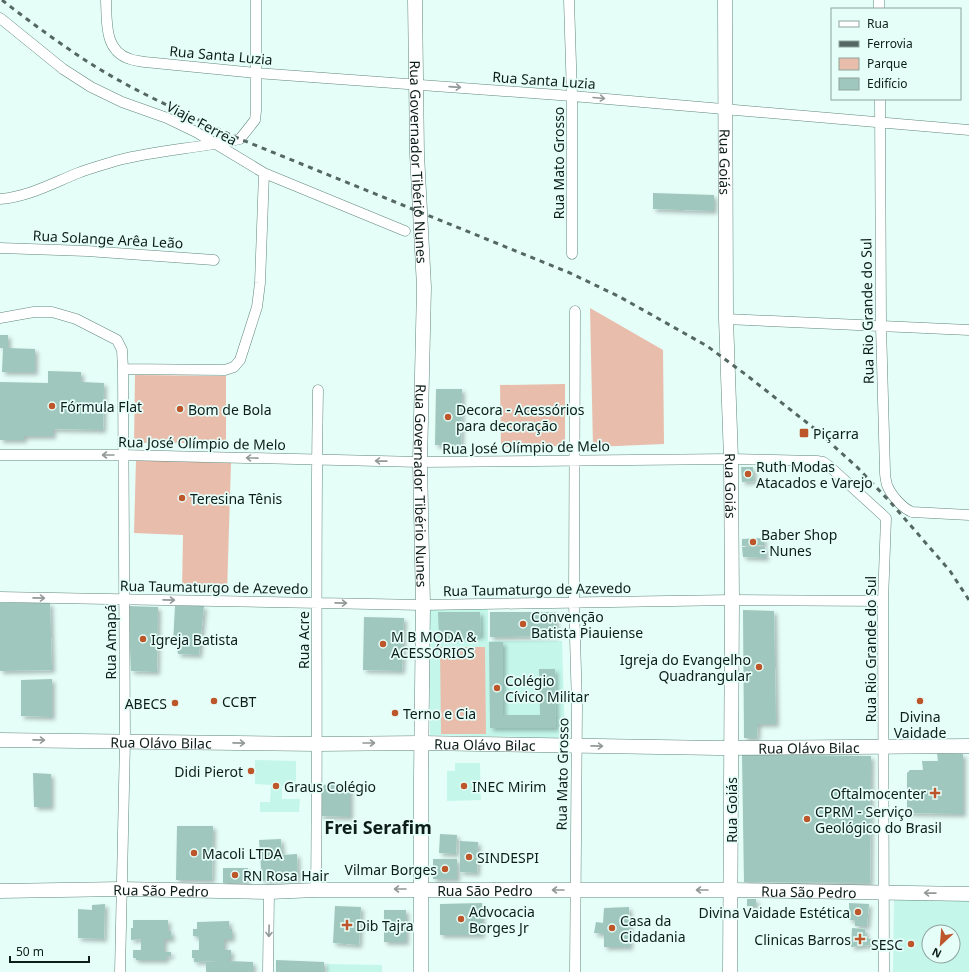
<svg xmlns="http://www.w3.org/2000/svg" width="969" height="972" viewBox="0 0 969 972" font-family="'Noto Sans',sans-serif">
<defs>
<filter id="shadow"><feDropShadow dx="3" dy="3" stdDeviation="2" flood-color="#0004"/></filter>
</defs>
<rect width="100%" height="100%" fill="#e5fef7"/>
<path fill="#c4f7ea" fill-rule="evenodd" d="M429 609H488V641H562L565 738 430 735Z
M255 760 296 761V786H282V799H300L299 812H260V802H270L271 785 255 784Z
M455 763H480L481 800 447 801V771H455Z
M894 899H969V972H893ZM929 932H953V956H929Z
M327 964 382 965V972H327Z"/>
<path fill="#e9bdac" d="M590 308 663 350 664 444 593 447Z
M135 375 226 376V443H134Z
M565 384V446L501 447 500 385Z
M136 460 231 463 227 593 182 591 183 535 134 533Z
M440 647H485L486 734H441Z"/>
<path fill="#9fc7bd" filter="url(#shadow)" d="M653 193 714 195V211L653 209Z
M0 335H8V348L35 349V372H2L3 348H0Z
M48 371 81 372V382L104 383 103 430 53 429V436H24V440H0V382L48 383Z
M436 389H462L461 445H435Z
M741 467H753L754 481 742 482Z
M764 538V545L742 546V539Z
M742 547H765L766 558 743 557Z
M0 603H50L52 670 0 671Z
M128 606 158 607 157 672 131 671Z
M175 606H204L199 655 178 654 176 643H173Z
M743 610 774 611 776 724H758L757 738H744Z
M438 612H480L481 636 439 637Z
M490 612H556V636L490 637Z
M364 617 404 618 402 671 363 670Z
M489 642H503V715H540L539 669H555L556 728H490Z
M52 679V717L21 716V680Z
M937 753 963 754V814L907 813V773L910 770H923L922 761H938Z
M742 754 871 756 870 883 744 882Z
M33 773 51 774V807H34Z
M350 784V817L320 816V785Z
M177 826H213L212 880H176Z
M440 834 457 835 456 854 439 853Z
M281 839 282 855 297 854 298 879 262 881 259 840Z
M460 841 478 842 477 873 460 872Z
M433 859H457V879H433Z
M223 868H248L247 883H223Z
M747 899H756V906H747Z
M482 903V935H440V904Z
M849 903 869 904 867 926H855V920H849Z
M105 904 104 939 78 938V909L92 910V905Z
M335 906 361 907 359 945 333 943Z
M629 907 630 947H604V934L594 933 596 922 603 923 604 908Z
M384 910H406V942H384Z
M133 920H168V931H171L172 939H164V952H171V956H166V960H136V958H133V950H141V939L131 940V928H133Z
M229 921V929H232V939H224V950H231V958H229V961L253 962V972H206V962L219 961 194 962V958H192V950H199V937L193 936V929H197V922Z
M852 928 865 929 866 937 872 940 871 945 851 947Z
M276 960 324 962V972H276Z"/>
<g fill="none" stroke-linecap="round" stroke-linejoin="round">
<defs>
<path id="street" d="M106 0C107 22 104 51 130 59 135 61 140 61 145 62L256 73 572 96 969 130
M569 0 572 96V254
M879 0V9
M0 18 63 69 91 87 122 102 167 118 196 132 264 173 405 231
M880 99 881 326 885 472C885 476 886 481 887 485 891 495 902 508 912 512L969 515
M0 199C28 197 53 183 78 173 91 168 106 164 119 160 159 150 200 148 240 139L255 120 256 111V0
M0 248 87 251 214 260
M0 318 34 312H52L76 319 117 340 122 350 123 369 125 741 120 972
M726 319 969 330
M123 369 225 370 234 367 240 360 257 307 260 283 264 173
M0 455H123L420 462 731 459 817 461 823 462 829 466 886 518 883 601 884 972
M0 597 423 605 732 600 883 601
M316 890C318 723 315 557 318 390
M268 972 269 892
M575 972 577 706 574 603 575 311"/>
<g id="secondary">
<path id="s1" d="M415 0 417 154 424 287 420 462 423 605 421 777V972"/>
<path id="s2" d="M725 0 726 319 731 459 732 600 730 972"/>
<path id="s3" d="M0 740 317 744 421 743 718 748 969 746"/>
<path id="s4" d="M0 891 122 889 269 892 316 890H731L969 894"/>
</g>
</defs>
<use href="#street" stroke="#60877d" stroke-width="11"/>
<use href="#secondary" stroke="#60877d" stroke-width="15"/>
<use href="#street" stroke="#fff" stroke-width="10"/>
<use href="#secondary" stroke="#fff" stroke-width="14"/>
<path stroke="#546762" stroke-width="3" stroke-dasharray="5 5" stroke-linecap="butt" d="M2 0C30 22 59 43 88 62 135 92 190 116 240 139L570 273 620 297 707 346 745 374 815 429 858 468 892 504 950 571 969 600"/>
</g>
<defs><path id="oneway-shaft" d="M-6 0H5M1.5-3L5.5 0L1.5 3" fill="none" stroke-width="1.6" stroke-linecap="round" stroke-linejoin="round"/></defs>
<g stroke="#929998">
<use href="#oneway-shaft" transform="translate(455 87) rotate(4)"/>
<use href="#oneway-shaft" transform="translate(599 98) rotate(5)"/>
<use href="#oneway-shaft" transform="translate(108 455) rotate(180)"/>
<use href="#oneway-shaft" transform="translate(252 458) rotate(-179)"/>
<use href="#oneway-shaft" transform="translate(381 461) rotate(-179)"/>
<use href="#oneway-shaft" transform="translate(39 598) rotate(1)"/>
<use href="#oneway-shaft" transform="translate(169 600) rotate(1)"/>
<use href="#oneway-shaft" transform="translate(341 603) rotate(1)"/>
<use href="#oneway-shaft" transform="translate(39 740) rotate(1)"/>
<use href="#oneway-shaft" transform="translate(239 743) rotate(1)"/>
<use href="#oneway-shaft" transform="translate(369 743)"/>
<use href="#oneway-shaft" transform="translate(597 746) rotate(1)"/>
<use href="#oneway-shaft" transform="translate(400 889) rotate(180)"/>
<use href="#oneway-shaft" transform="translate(558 890) rotate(-180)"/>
<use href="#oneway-shaft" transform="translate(702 890) rotate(-180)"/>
<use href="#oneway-shaft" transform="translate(930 893) rotate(-179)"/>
<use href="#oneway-shaft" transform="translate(269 931) rotate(91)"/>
</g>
<g fill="#bd562b" stroke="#e5fef7" stroke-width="1.5">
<circle cx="52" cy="406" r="4"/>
<circle cx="180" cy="409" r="4"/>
<circle cx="448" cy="417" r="4"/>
<rect x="799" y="428" width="10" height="10" rx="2"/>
<circle cx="748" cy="474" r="4"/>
<circle cx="182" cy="498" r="4"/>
<circle cx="753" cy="542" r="4"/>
<circle cx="523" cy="624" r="4"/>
<circle cx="143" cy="639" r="4"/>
<circle cx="383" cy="644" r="4"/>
<circle cx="759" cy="667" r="4"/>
<circle cx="497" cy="688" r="4"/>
<circle cx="214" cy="701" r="4"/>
<circle cx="920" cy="701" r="4"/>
<circle cx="175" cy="703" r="4"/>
<circle cx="395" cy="713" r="4"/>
<circle cx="251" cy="771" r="4"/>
<circle cx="276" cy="786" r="4"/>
<circle cx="464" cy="786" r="4"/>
<path d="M933 787h4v4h4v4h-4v4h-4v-4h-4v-4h4z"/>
<circle cx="807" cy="819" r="4"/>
<circle cx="194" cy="853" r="4"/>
<circle cx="469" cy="857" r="4"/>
<circle cx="445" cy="869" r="4"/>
<circle cx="235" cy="875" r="4"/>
<circle cx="858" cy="912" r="4"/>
<circle cx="461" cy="919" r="4"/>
<path d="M345 919h4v4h4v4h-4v4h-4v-4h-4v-4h4z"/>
<circle cx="612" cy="928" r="4"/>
<path d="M858 933h4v4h4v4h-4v4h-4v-4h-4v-4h4z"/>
<circle cx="911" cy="944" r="4"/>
</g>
<g text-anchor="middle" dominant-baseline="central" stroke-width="3.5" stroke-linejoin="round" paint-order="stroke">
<g font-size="14" fill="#0d1d19" stroke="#e5fef7">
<text transform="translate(221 55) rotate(5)">Rua Santa Luzia</text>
<text transform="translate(544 80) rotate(4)">Rua Santa Luzia</text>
<text transform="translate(202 123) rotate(28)">Viaje Ferrea</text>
<text stroke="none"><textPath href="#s1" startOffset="162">Rua Governador Tibério Nunes</textPath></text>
<text stroke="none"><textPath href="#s2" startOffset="162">Rua Goiás</textPath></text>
<text transform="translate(558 163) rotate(-90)">Rua Mato Grosso</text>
<text transform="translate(108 239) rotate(3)">Rua Solange Arêa Leão</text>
<text transform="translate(867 311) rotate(-91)">Rua Rio Grande do Sul</text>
<text transform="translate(202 443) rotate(1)">Rua José Olímpio de Melo</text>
<text transform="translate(526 447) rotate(-1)">Rua José Olímpio de Melo</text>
<text stroke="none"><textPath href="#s1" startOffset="486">Rua Governador Tibério Nunes</textPath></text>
<text stroke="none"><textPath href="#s2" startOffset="486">Rua Goiás</textPath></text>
<text transform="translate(214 587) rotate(1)">Rua Taumaturgo de Azevedo</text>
<text transform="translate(537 589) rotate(-1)">Rua Taumaturgo de Azevedo</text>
<text transform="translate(303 640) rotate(-90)">Rua Acre</text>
<text transform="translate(110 642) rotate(-90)">Rua Amapá</text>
<text transform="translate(870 649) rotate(-90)">Rua Rio Grande do Sul</text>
<text stroke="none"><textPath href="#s3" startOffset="161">Rua Olávo Bilac</textPath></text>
<text stroke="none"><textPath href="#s3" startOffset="485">Rua Olávo Bilac</textPath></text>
<text stroke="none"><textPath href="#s3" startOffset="809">Rua Olávo Bilac</textPath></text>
<text transform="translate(562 774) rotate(-89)">Rua Mato Grosso</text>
<text transform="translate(731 810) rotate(-90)">Rua Goiás</text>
<text stroke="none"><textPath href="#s4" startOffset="485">Rua São Pedro</textPath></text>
<text stroke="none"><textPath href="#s4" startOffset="161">Rua São Pedro</textPath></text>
<text stroke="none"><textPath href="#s4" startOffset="809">Rua São Pedro</textPath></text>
</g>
<g font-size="14" fill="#0d1d19" stroke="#e5fef7" text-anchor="start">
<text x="60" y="406">Fórmula Flat</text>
<text x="188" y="409">Bom de Bola</text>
<text x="456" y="409">Decora - Acessórios<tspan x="456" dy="16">para decoração</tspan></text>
<text x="813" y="433">Piçarra</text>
<text x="756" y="466">Ruth Modas<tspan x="756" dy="16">Atacados e Varejo</tspan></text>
<text x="190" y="498">Teresina Tênis</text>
<text x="761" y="534">Baber Shop<tspan x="761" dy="16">- Nunes</tspan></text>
<text x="531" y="616">Convenção<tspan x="531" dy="16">Batista Piauiense</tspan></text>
<text x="391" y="636">M B MODA &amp;<tspan x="391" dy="16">ACESSÓRIOS</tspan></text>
<text x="151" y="639">Igreja Batista</text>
<text x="751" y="659" text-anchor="end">Igreja do Evangelho<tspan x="751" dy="16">Quadrangular</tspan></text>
<text x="505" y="680">Colégio<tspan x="505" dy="16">Cívico Militar</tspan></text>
<text x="222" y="701">CCBT</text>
<text x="167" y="703" text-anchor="end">ABECS</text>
<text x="403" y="713">Terno e Cia</text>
<text x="920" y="716" text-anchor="middle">Divina<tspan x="920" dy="16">Vaidade</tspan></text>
<text x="243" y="771" text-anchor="end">Didi Pierot</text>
<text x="284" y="786">Graus Colégio</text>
<text x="472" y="786">INEC Mirim</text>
<text x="926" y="793" text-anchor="end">Oftalmocenter</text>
<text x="815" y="811">CPRM - Serviço<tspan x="815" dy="16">Geológico do Brasil</tspan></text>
<text x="202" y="853">Macoli LTDA</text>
<text x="477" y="857">SINDESPI</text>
<text x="437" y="869" text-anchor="end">Vilmar Borges</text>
<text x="243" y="875">RN Rosa Hair</text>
<text x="469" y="911">Advocacia<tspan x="469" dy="16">Borges Jr</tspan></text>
<text x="850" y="912" text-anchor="end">Divina Vaidade Estética</text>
<text x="620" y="920">Casa da<tspan x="620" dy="16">Cidadania</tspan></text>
<text x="356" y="925">Dib Tajra</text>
<text x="851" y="939" text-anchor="end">Clinicas Barros</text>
<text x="903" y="944" text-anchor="end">SESC</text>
</g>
<g font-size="18" font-weight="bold" fill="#0d1d19" stroke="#e5fef7">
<text x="378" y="827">Frei Serafim</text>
</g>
</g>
<rect x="831" y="8" width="130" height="92" fill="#e5fef7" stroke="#8fa49e"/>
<rect x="839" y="21" width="20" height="6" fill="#ffffff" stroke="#8fa49e"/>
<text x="867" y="28" font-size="12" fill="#0d1d19">Rua</text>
<rect x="839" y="41" width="20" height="6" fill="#546762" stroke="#8fa49e"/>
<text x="867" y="48" font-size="12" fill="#0d1d19">Ferrovia</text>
<rect x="839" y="58" width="20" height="12" fill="#e9bdac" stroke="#8fa49e"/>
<text x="867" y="68" font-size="12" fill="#0d1d19">Parque</text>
<rect x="839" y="78" width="20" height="12" fill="#9fc7bd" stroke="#8fa49e"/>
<text x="867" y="88" font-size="12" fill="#0d1d19">Edifício</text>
<g transform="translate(941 944) rotate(206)"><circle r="19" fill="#e5fef7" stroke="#8fa49e"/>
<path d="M0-3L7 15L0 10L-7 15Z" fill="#bd562b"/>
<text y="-6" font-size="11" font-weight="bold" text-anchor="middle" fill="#0d1d19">N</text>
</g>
<path d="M10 956v6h79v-6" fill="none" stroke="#0d1d19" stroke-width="2"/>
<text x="16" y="956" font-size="12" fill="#0d1d19" stroke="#e5fef7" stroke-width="3" paint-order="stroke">50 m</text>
</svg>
